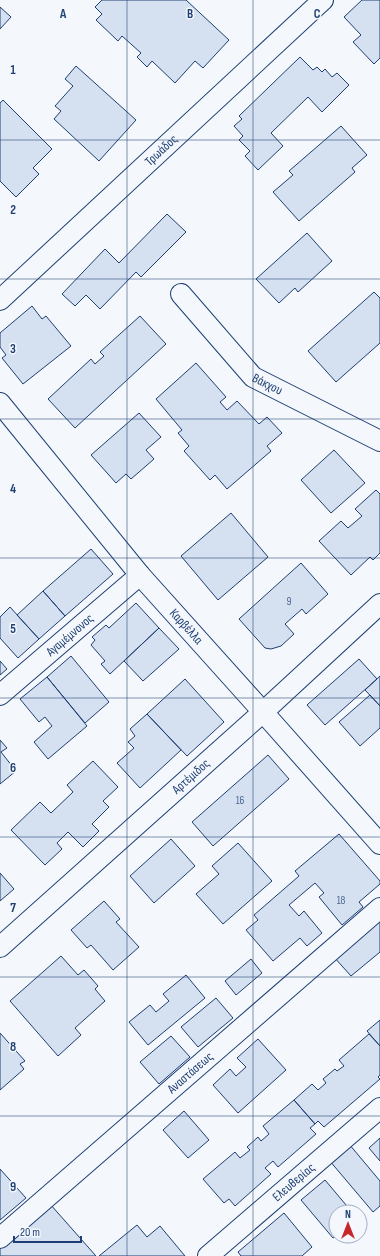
<svg xmlns="http://www.w3.org/2000/svg" width="380" height="1256" viewBox="0 0 380 1256" font-family="'Sofia Sans Condensed',sans-serif">
<rect width="100%" height="100%" fill="#f4f7fb"/>
<path fill="#d5e0f0" stroke="#1d3f73" d="M102 0H186L229 40 203 68 195 61 175 83 152 61 147 67 137 57 141 53 122 36 118 41 96 20 102 14 95 7Z
M362 0H380V58L374 64 353 42 361 35 344 17Z
M0 7 11 17 0 29Z
M300 57 313 70 317 67 322 72 325 69 332 77 337 73 349 85 322 112 308 97 271 133 283 146 258 170 245 156 250 151 239 140 243 136 234 126 242 119 239 116Z
M76 66 136 120 99 161 54 119 61 111 55 106 73 86 65 79Z
M3 100 52 149 33 168 39 174 16 197 0 181V103Z
M341 126 367 155 352 168 355 172 299 221 273 192 293 175 289 171Z
M167 214 186 232 141 277 136 272 100 309 86 295 75 306 62 294 105 249 119 263Z
M307 233 332 261 298 292 295 288 279 303 256 279Z
M374 292 380 298V343L336 382 308 351Z
M32 306 42 319 46 316 71 346 23 384 2 358 6 355 0 347V333Z
M140 316 166 344 75 428 48 399 91 359 95 364 104 356 100 352Z
M196 363 226 397 220 402 227 410 237 401 259 424 267 417 282 433 267 446 271 451 227 489 215 475 210 480 184 451 189 446 178 433 182 430 156 399Z
M139 413 161 437 146 450 154 459 131 479 126 474 116 483 91 455Z
M334 450 365 483 331 513 301 480Z
M376 490 380 494V553L373 560 370 557 351 575 319 541 341 521 348 528 362 516 355 509Z
M231 513 268 557 218 600 181 556Z
M91 549 113 574 65 616 43 591Z
M301 563 328 594 306 614 302 609 285 624 294 634 281 646 271 649 265 648 239 619Z
M43 591 65 616 39 639 17 615Z
M136 603 159 628 110 674 101 664 105 661 91 645 95 640 92 637 106 625 109 628Z
M10 607 39 639 18 658 0 638V617Z
M159 628 179 649 143 681 124 661Z
M71 656 109 702 85 723 47 677Z
M359 659 377 679 325 725 307 705Z
M0 661 7 669 0 675Z
M380 676V706L365 690Z
M47 677 87 726 48 759 34 742 52 726 45 717 39 722 20 699Z
M185 679 224 722 187 756 147 714Z
M370 695 380 706V728L360 746 339 722Z
M147 714 181 750 140 788 117 763 134 748 128 742 135 736 130 729Z
M0 740 7 748 1 752 16 771 0 784Z
M268 755 289 779 213 846 192 822Z
M93 761 118 787 103 801 109 807 92 824 99 831 83 847 68 832 57 843 62 849 45 865 11 830 40 802 51 813 73 792 67 785Z
M339 834 380 881V884L359 902 363 907 342 925 319 897 324 893 315 883 289 905 299 916 304 911 322 933 307 946 300 938 273 961 246 930 258 920 254 915 299 876 295 871Z
M171 839 195 866 154 903 130 876Z
M238 843 272 881 223 924 196 894 219 874 212 866Z
M0 873 14 889 0 901Z
M104 901 120 919 116 922 139 947 113 970 91 945 87 948 71 930Z
M380 916V952L351 976 333 956Z
M61 956 78 975 84 970 98 986 95 989 105 1001 75 1028 81 1035 58 1056 10 1001Z
M251 959 262 973 236 995 225 981Z
M186 975 205 998 148 1045 129 1022 150 1005 156 1012 169 1001 163 994Z
M216 998 233 1018 198 1047 181 1027Z
M380 1020V1046L367 1031Z
M0 1033 25 1061 20 1064 24 1069 0 1090Z
M369 1034 380 1046V1075L378 1077 380 1079 324 1127 318 1121 315 1124 294 1100 312 1084 318 1090 326 1083 323 1079 335 1069 337 1071 344 1066 339 1060Z
M171 1036 190 1057 159 1084 140 1062Z
M258 1039 286 1070 238 1113 213 1085 230 1069 236 1076 246 1067 237 1058Z
M294 1100 315 1124 310 1128 316 1134 278 1167 273 1161 265 1168 271 1174 235 1206 229 1199 224 1203 203 1179 235 1152 240 1158 250 1150 247 1147 258 1137 261 1141 269 1134 263 1126Z
M184 1111 209 1140 188 1158 163 1130Z
M380 1138V1161L369 1148Z
M349 1144 380 1181V1206L373 1212 329 1160Z
M0 1169 26 1198 0 1220Z
M325 1180 352 1212H336V1236L333 1238 301 1200Z
M50 1204 96 1256H0V1243Z
M284 1213 312 1247 302 1256H241L238 1252Z
M137 1225 147 1237 160 1226 185 1256H99Z"/>
<g fill="none" stroke-linecap="round" stroke-linejoin="round">
<defs>
<g id="minor">
<path id="s1" d="M181 294 253 377 380 441"/>
<path id="s2" d="M0 300 323 0"/>
<path id="s3" d="M0 403 140 575 263 712 380 844"/>
<path id="s4" d="M0 695 140 575"/>
<path id="s5" d="M0 947 263 712 380 604"/>
<path id="s6" d="M0 1238 380 908"/>
<path id="s7" d="M208 1256 380 1108"/>
</g>
</defs>
<use href="#minor" stroke="#1d3f73" stroke-width="22"/>
<use href="#minor" stroke="#f4f7fb" stroke-width="20"/>
</g>
<path fill="none" stroke="#1d3f73" stroke-width="1" stroke-opacity="0.55" d="M127 0V1256M253 0V1256M0 140H380M0 279H380M0 419H380M0 558H380M0 698H380M0 837H380M0 977H380M0 1116H380"/>
<g text-anchor="middle" dominant-baseline="central" stroke-width="3" stroke-linejoin="round" paint-order="stroke">
<g font-size="11" fill="#4b6792">
<text x="289" y="601">9</text>
<text x="240" y="800">16</text>
<text x="341" y="900">18</text>
</g>
<g font-size="13" fill="#1d3f73" stroke="#f4f7fb">
<text stroke="none"><textPath href="#s2" startOffset="220">Τρωάδος</textPath></text>
<text stroke="none"><textPath href="#s1" startOffset="126">Βάκχου</textPath></text>
<text stroke="none"><textPath href="#s3" startOffset="291">Καρβέλλα</textPath></text>
<text stroke="none"><textPath href="#s4" startOffset="92">Αγαμέμνονος</textPath></text>
<text stroke="none"><textPath href="#s5" startOffset="256">Αρτέμιδος</textPath></text>
<text stroke="none"><textPath href="#s6" startOffset="252">Αναστάσεως</textPath></text>
<text stroke="none"><textPath href="#s7" startOffset="113">Ελευθερίας</textPath></text>
</g>
</g>
<g font-size="13" text-anchor="middle" font-weight="bold" fill="#1d3f73" stroke="#f4f7fb" stroke-width="3" stroke-linejoin="round" paint-order="stroke">
<text x="63" y="18">A</text>
<text x="190" y="18">B</text>
<text x="317" y="18">C</text>
<text x="13" y="74">1</text>
<text x="13" y="214">2</text>
<text x="13" y="353">3</text>
<text x="13" y="493">4</text>
<text x="13" y="633">5</text>
<text x="13" y="772">6</text>
<text x="13" y="912">7</text>
<text x="13" y="1051">8</text>
<text x="13" y="1191">9</text>
</g>
<g transform="translate(348 1224)"><circle r="19" fill="#f4f7fb" stroke="#9eadc5"/>
<path d="M0-3L7 15L0 10L-7 15Z" fill="#c62828"/>
<text y="-6" font-size="11" font-weight="bold" text-anchor="middle" fill="#1d3f73">N</text>
</g>
<path d="M14 1236v6h67v-6" fill="none" stroke="#1d3f73" stroke-width="2"/>
<text x="20" y="1236" font-size="12" fill="#1d3f73" stroke="#f4f7fb" stroke-width="3" paint-order="stroke">20 m</text>
</svg>
